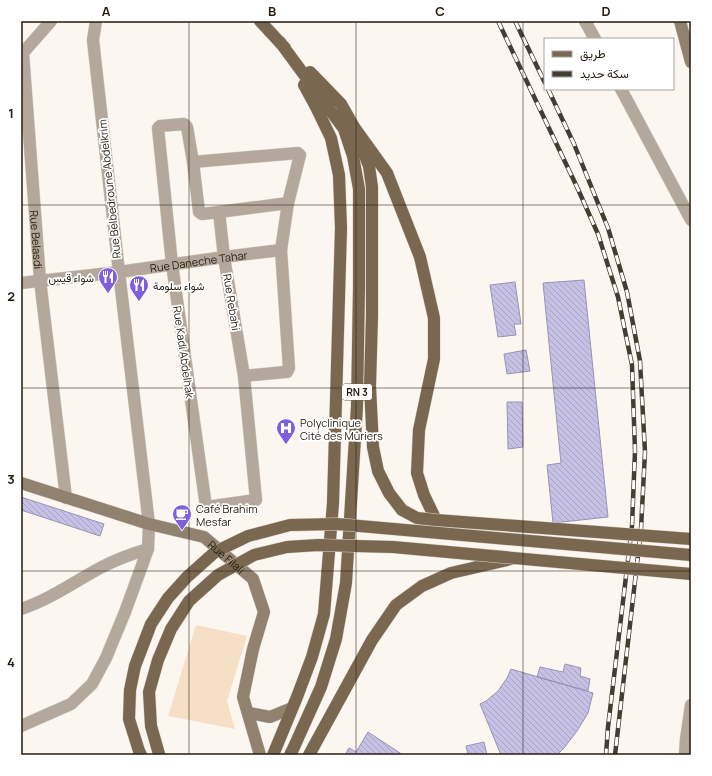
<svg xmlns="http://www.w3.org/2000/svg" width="712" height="776" viewBox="0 0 712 776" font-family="Manrope,Vazirmatn,sans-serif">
<defs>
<pattern id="building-back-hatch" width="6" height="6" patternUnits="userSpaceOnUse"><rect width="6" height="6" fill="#c6c1e4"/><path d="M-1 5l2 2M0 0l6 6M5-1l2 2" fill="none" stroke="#aaa5c3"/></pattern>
</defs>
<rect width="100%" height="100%" fill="#fbf7f0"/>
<path fill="#f5e0c5" d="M196 625 247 636 227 701 235 729 168 716Z"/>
<path fill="url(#building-back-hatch)" stroke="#9893b4" d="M584 280 608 517 553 523 547 465 561 463 543 283Z
M515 282 521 324H514L516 335 498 337 490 285Z
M526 350 530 371 507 374 504 354Z
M507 402H522L523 447 508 449Z
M21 497 104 524 100 536 21 510Z
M565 664 581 668 580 676 590 679 588 691 537 677 540 667 563 672Z
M511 669 593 693 588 713 577 731 564 748 557 755H501L480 704 486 701 498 691 507 678Z
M368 732 391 747 403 755H345L349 748 356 752Z
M484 742 487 755H468L466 746Z"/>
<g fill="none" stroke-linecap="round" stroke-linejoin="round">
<defs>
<g id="street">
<path d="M585 21 595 39"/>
<path id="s1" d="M23 53 40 280 66 498"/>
<path d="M21 55 51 21"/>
<path d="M621 89 691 220"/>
<path d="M184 124 187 127 193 162 199 212 202 214 219 212 224 257 244 376 256 500 206 507 172 264 158 128 160 126Z"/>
<path d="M193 162 298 153 300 155 288 203 281 250 289 368 287 372H285L244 376"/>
<path d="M219 212 288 203"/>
<path id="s2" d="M21 283 119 272 224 257 281 250"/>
<path d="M21 609C49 600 74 582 100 568 115 560 131 554 148 549"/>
<path d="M21 726 71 704 92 684 106 658 125 612 148 549 149 524 119 272 93 40 96 21"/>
<path d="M685 755 686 739 691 705"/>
</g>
<g id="secondary">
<path d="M680 21 691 62"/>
<path id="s3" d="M21 483 149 524 204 537 253 579 264 612 253 649 243 697 260 755"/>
<path d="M249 713 270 717 292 708"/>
</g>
<path id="primary" d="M260 21 285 48
M280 42 344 129 353 156 359 189V287L357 406 346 583 336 639 321 687 294 747 290 755
M310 72 341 104 354 127 369 166 372 187V316
M354 127 387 173 420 257 434 318V359L419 430 417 473 424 495 436 520
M273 755 297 697 312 657 324 614 333 503 341 228 339 175 331 138 316 107 304 85
M309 755 372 640 396 605 422 586 451 573 511 559"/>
</defs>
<use href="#street" stroke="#d9d4cc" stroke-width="13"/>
<use href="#secondary" stroke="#d9d4cc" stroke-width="13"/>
<use href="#primary" stroke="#d9d4cc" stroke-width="13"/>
<use href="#street" stroke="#b3a89b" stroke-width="12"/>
<use href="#secondary" stroke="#91826f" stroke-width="12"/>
<use href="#primary" stroke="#796750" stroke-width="12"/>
<defs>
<path id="rail" d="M498 21 577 187 598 234 618 297 632 365 635 451 632 526 608 727 606 755
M515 21 545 83
M548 89 574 144 608 228 627 292 640 361 645 452 641 529 615 755"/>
</defs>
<use href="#rail" stroke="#443d31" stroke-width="4.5"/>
<use href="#rail" stroke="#fff" stroke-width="3" stroke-dasharray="9" stroke-linecap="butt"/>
<defs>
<path id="primary-bridge" d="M372 316 370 386 373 447 378 471 389 493 402 510 417 518 436 520 691 539
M159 754 151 726 149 692 158 660 171 629 189 601 218 575 254 555 287 547 318 545 393 547 691 574
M141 755 139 751 129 719 130 690 135 666 151 624 168 598 187 577 215 552 248 536 290 525 337 524 691 555"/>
</defs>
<use href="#primary-bridge" stroke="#d9d4cc" stroke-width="13" stroke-linecap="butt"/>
<use href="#primary-bridge" stroke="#796750" stroke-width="12"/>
</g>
<path fill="none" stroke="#241c10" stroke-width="1" stroke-opacity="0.55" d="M189 21V755M356 21V755M523 21V755M21 205H691M21 388H691M21 571H691"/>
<defs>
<symbol id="restaurant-pin" viewBox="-11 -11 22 30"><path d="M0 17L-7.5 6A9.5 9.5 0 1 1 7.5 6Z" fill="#805fda" stroke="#fff"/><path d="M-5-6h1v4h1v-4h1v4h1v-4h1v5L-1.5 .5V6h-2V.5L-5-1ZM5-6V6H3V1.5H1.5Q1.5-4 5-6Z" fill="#fff"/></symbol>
<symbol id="hospital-pin" viewBox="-11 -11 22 30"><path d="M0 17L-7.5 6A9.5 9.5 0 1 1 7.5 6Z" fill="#805fda" stroke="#fff"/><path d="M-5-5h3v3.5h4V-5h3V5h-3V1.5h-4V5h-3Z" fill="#fff"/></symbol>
<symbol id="cafe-pin" viewBox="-11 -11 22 30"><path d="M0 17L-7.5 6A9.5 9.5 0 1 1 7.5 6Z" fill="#805fda" stroke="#fff"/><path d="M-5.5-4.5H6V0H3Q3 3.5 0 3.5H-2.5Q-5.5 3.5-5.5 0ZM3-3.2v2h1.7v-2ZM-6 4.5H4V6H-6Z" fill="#fff"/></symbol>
</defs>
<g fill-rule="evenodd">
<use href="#restaurant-pin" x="97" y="266" width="22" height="30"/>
<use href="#restaurant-pin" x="128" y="274" width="22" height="30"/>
<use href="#hospital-pin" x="275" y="417" width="22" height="30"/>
<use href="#cafe-pin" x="171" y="503" width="22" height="30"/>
</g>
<g text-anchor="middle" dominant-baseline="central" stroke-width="3.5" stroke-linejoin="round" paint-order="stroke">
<rect fill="#fff" stroke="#666058" stroke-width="1" x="342" y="384" width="30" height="16" rx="3"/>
<g font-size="10" font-weight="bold" fill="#241c10">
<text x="357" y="392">RN 3</text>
</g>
<g font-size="11" fill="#241c10" stroke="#fff">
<text transform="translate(109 189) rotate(-96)">Rue Belbedroune Abdelkrim</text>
<text stroke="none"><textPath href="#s1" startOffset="187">Rue Belasdi</textPath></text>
<text stroke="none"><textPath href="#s2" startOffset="179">Rue Daneche Tahar</textPath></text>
<text transform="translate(232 302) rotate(81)">Rue Rebahi</text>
<text transform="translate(184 352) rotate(82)">Rue Kadi Abdelhak</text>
<text stroke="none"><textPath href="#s3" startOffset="221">Rue Filali</textPath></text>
</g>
<g font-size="11" fill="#241c10" stroke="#fff" text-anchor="start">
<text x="94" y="277" text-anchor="end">شواء قيس</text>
<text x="153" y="285">شواء سلومة</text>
<text x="300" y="422">Polyclinique<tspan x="300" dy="13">Cité des Mûriers</tspan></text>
<text x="196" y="508">Café Brahim<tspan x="196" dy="13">Mesfar</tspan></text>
</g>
</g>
<rect width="712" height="776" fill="none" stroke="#ffffff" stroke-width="44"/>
<rect x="544" y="38" width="130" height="52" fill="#ffffff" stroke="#a7a49f"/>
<rect x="552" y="51" width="20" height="6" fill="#796750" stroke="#a7a49f"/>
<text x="580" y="58" font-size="12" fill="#241c10">طريق</text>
<rect x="552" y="71" width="20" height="6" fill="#443d31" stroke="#a7a49f"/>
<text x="580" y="78" font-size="12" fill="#241c10">سكة حديد</text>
<rect x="22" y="22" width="668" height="732" fill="none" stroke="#241c10" stroke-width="1.5"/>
<g font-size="13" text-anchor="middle" font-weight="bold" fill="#241c10">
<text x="106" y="16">A</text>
<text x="272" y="16">B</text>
<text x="440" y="16">C</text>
<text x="606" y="16">D</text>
<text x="11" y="118">1</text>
<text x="11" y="301">2</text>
<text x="11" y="484">3</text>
<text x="11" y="667">4</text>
</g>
</svg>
